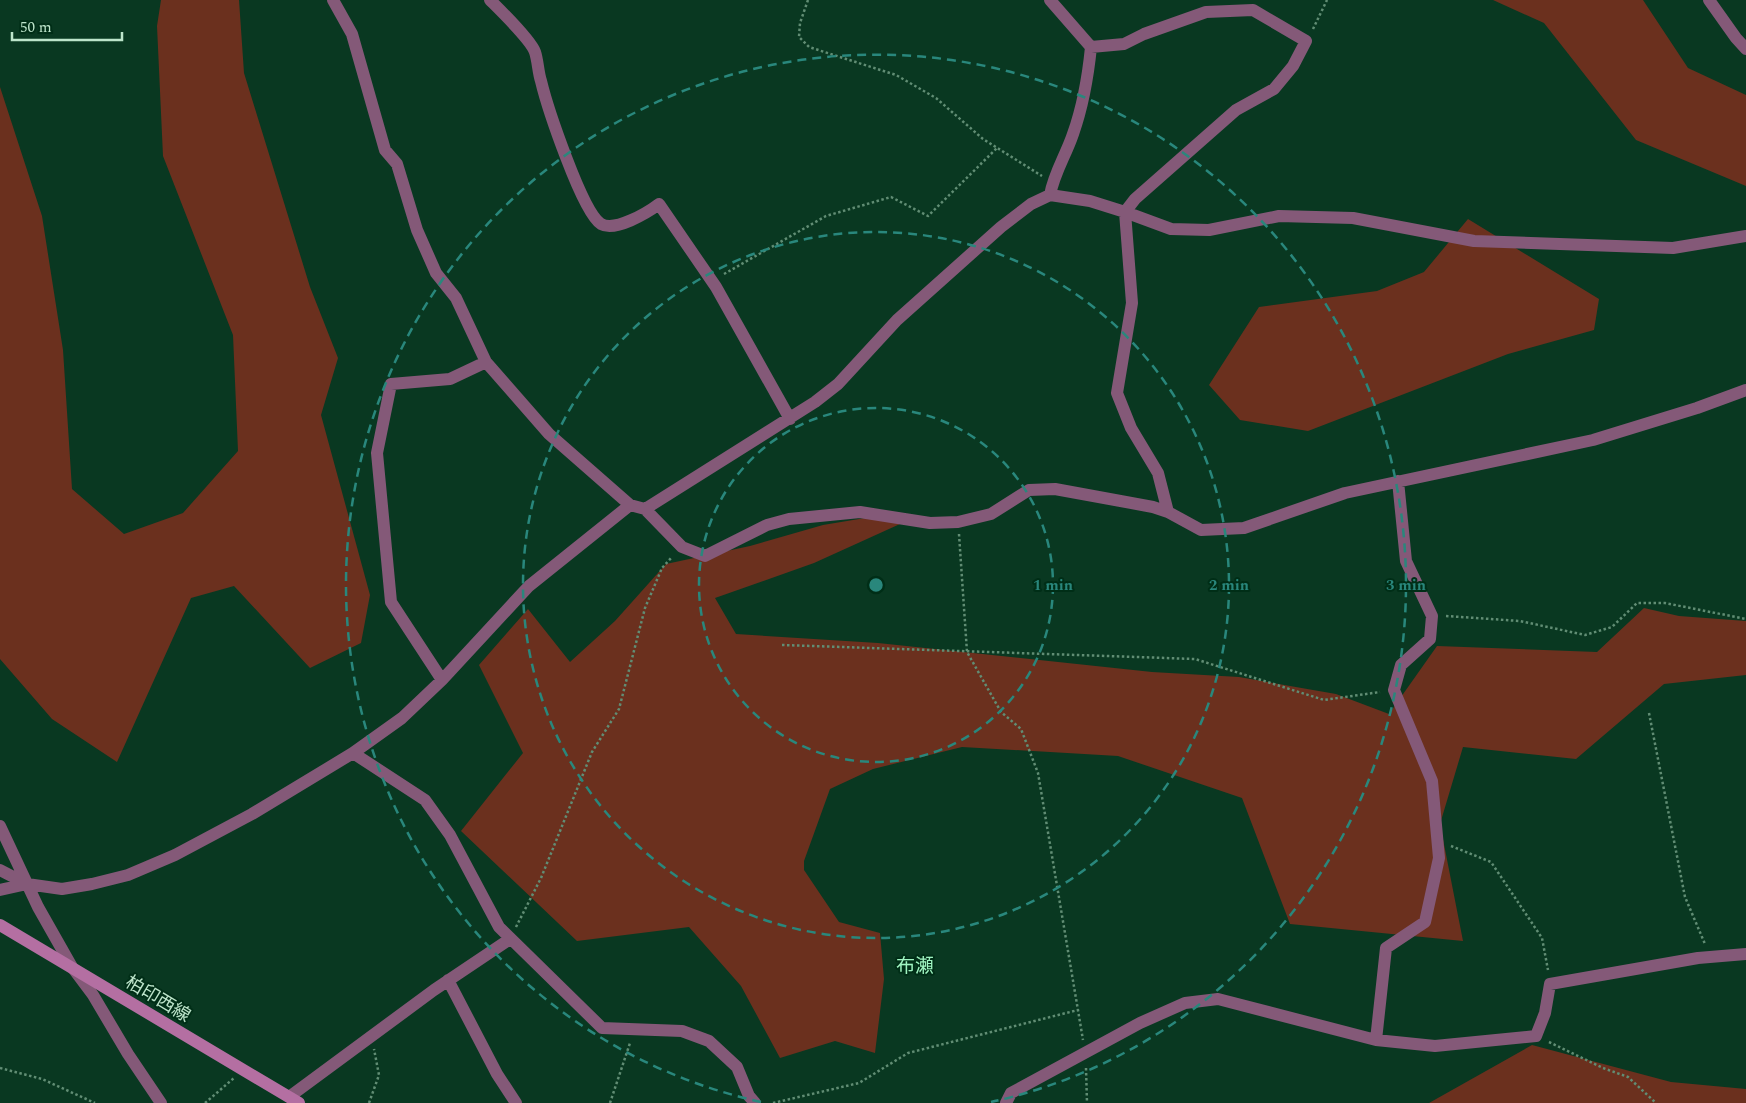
<svg xmlns="http://www.w3.org/2000/svg" width="1746" height="1103" viewBox="0 0 1746 1103" font-family="Spectral,'Noto Sans JP',serif">
<rect width="100%" height="100%" fill="#093821"/>
<path fill="#6b301e" d="M161 0H239L244 73 310 287 338 358 321 415 370 595 361 643 310 668 234 586 191 598 117 762 52 719 0 659V87L42 216 63 350 72 489 124 534 183 513 238 451 233 335 163 156 157 26Z
M1493 0H1643L1688 68 1746 95V186L1636 140 1544 23Z
M1468 219 1599 299 1594 330 1508 354 1308 431 1240 420 1209 385 1259 307 1377 291 1424 272Z
M895 513 900 524 814 563 715 598 736 634 878 643 1152 672 1239 677 1336 694 1389 714 1437 646 1597 652 1644 608 1679 616 1746 621V675L1664 684 1576 759 1463 747 1440 824 1463 941 1290 924 1242 798 1118 756 962 747 873 769 830 789 804 861V870L839 922 880 933 884 979 875 1053 835 1041 780 1058 741 986 689 927 577 941 461 831 523 753 479 665 528 609 570 662 615 621 666 564 750 546 823 525Z
M1532 1045 1671 1082 1746 1089V1103H1429Z"/>
<g fill="none" stroke-linecap="round" stroke-linejoin="round">
<path stroke="#618d74" stroke-width="2.5" stroke-dasharray="2.5 2.5" stroke-linecap="butt" d="M808 0 800 23 799 37 809 47 896 75 936 98 983 139 1042 176
M1313 29 1327 0
M724 274 826 216 891 197 928 216 997 148
M959 534 967 652 1001 712 1021 729 1038 773 1083 1040
M1446 616 1520 621 1585 635 1612 627 1637 603H1665L1746 619
M782 645 1195 659 1324 700 1380 692
M1649 713 1685 897 1705 944
M1451 846 1491 862 1542 938 1548 970
M516 927 541 878 592 752 619 709 645 608 662 568 672 557
M1549 1042 1603 1068 1628 1077 1656 1103
M0 1068 42 1079 95 1103
M1086 1068 1087 1103
M205 1103 234 1078
M369 1103 379 1075 374 1049
M610 1103 630 1043
M773 1103 859 1083 908 1053 1078 1010"/>
<path stroke="#845978" stroke-width="12" d="M333 0 352 34 385 150 397 164 417 230 436 273 456 298 486 362 549 434 630 505
M490 0C500 10 531 40 535 52 538 61 538 72 541 81 547 106 582 212 601 224 615 232 647 213 659 204L716 287 790 419
M1709 0 1736 38 1746 49
M1091 47 1124 44 1144 34 1206 12 1253 10 1306 41 1293 66 1274 89 1236 110 1135 199 1125 212 1132 303 1117 393 1131 428 1158 473 1168 512
M1050 195C1054 173 1066 155 1073 134 1083 106 1088 77 1091 47L1050 0
M645 509 682 547 705 556 767 525 789 519 860 512 930 523 958 522 991 514 1029 490 1055 489 1153 507 1168 512 1201 530 1244 528 1345 493 1593 440 1697 408 1746 390
M442 680 391 602 377 453 391 384 450 379 486 362
M353 753 425 800 450 835 499 927 602 1028 682 1031 709 1041 737 1067 749 1096 755 1103
M0 826 38 907 72 967 93 995 128 1054 161 1103
M0 870 27 884 62 889 92 884 128 875 175 855 252 814 353 753 402 718 442 680 529 586 630 505 645 509 815 402 838 384 897 320 1001 227 1031 204 1050 195 1090 201 1125 212 1171 229 1209 230 1279 216 1353 218 1474 241 1673 248 1746 236
M0 890 27 884
M448 980 497 1074 516 1103
M1376 1040 1386 948 1425 922 1439 858 1432 781 1394 690 1401 665 1430 639 1432 616 1406 561 1398 481
M289 1097 434 990 510 939
M1006 1103 1011 1093 1140 1023 1185 1003 1218 999 1376 1040 1435 1046 1536 1036 1545 1013 1550 984 1698 958 1746 954"/>
<path stroke="#b46fa2" stroke-width="12" d="M0 925 299 1103"/>
</g>
<g fill="none" stroke="#29877c" stroke-width="2.5" stroke-dasharray="9 6">
<circle cx="876" cy="585" r="177"/>
<circle cx="876" cy="585" r="353"/>
<path d="M761 1102A530 530 0 1 1 991 1102"/>
</g>
<g text-anchor="middle" dominant-baseline="central" stroke-width="4" stroke-linejoin="round" paint-order="stroke">
<g font-size="18" fill="#bde5cb" stroke="#002e17">
<text transform="translate(158 999) rotate(31)">柏印西線</text>
</g>
<g font-size="19" fill="#a0f5c2" stroke="#002e17">
<text x="915" y="966">布瀬</text>
</g>
</g>
<circle cx="876" cy="585" r="8" fill="#29877c" stroke="#002e17" stroke-width="2.5"/>
<g font-size="15" text-anchor="middle" font-weight="bold" fill="#29877c" stroke="#002e17" stroke-width="4" stroke-linejoin="round" paint-order="stroke">
<text x="1053" y="590">1 min</text>
<text x="1229" y="590">2 min</text>
<text x="1406" y="590">3 min</text>
</g>
<path d="M12 32v8h110v-8" fill="none" stroke="#bde5cb" stroke-width="2.5"/>
<text x="20" y="32" font-size="15" fill="#bde5cb" stroke="#002e17" stroke-width="4" paint-order="stroke">50 m</text>
</svg>
